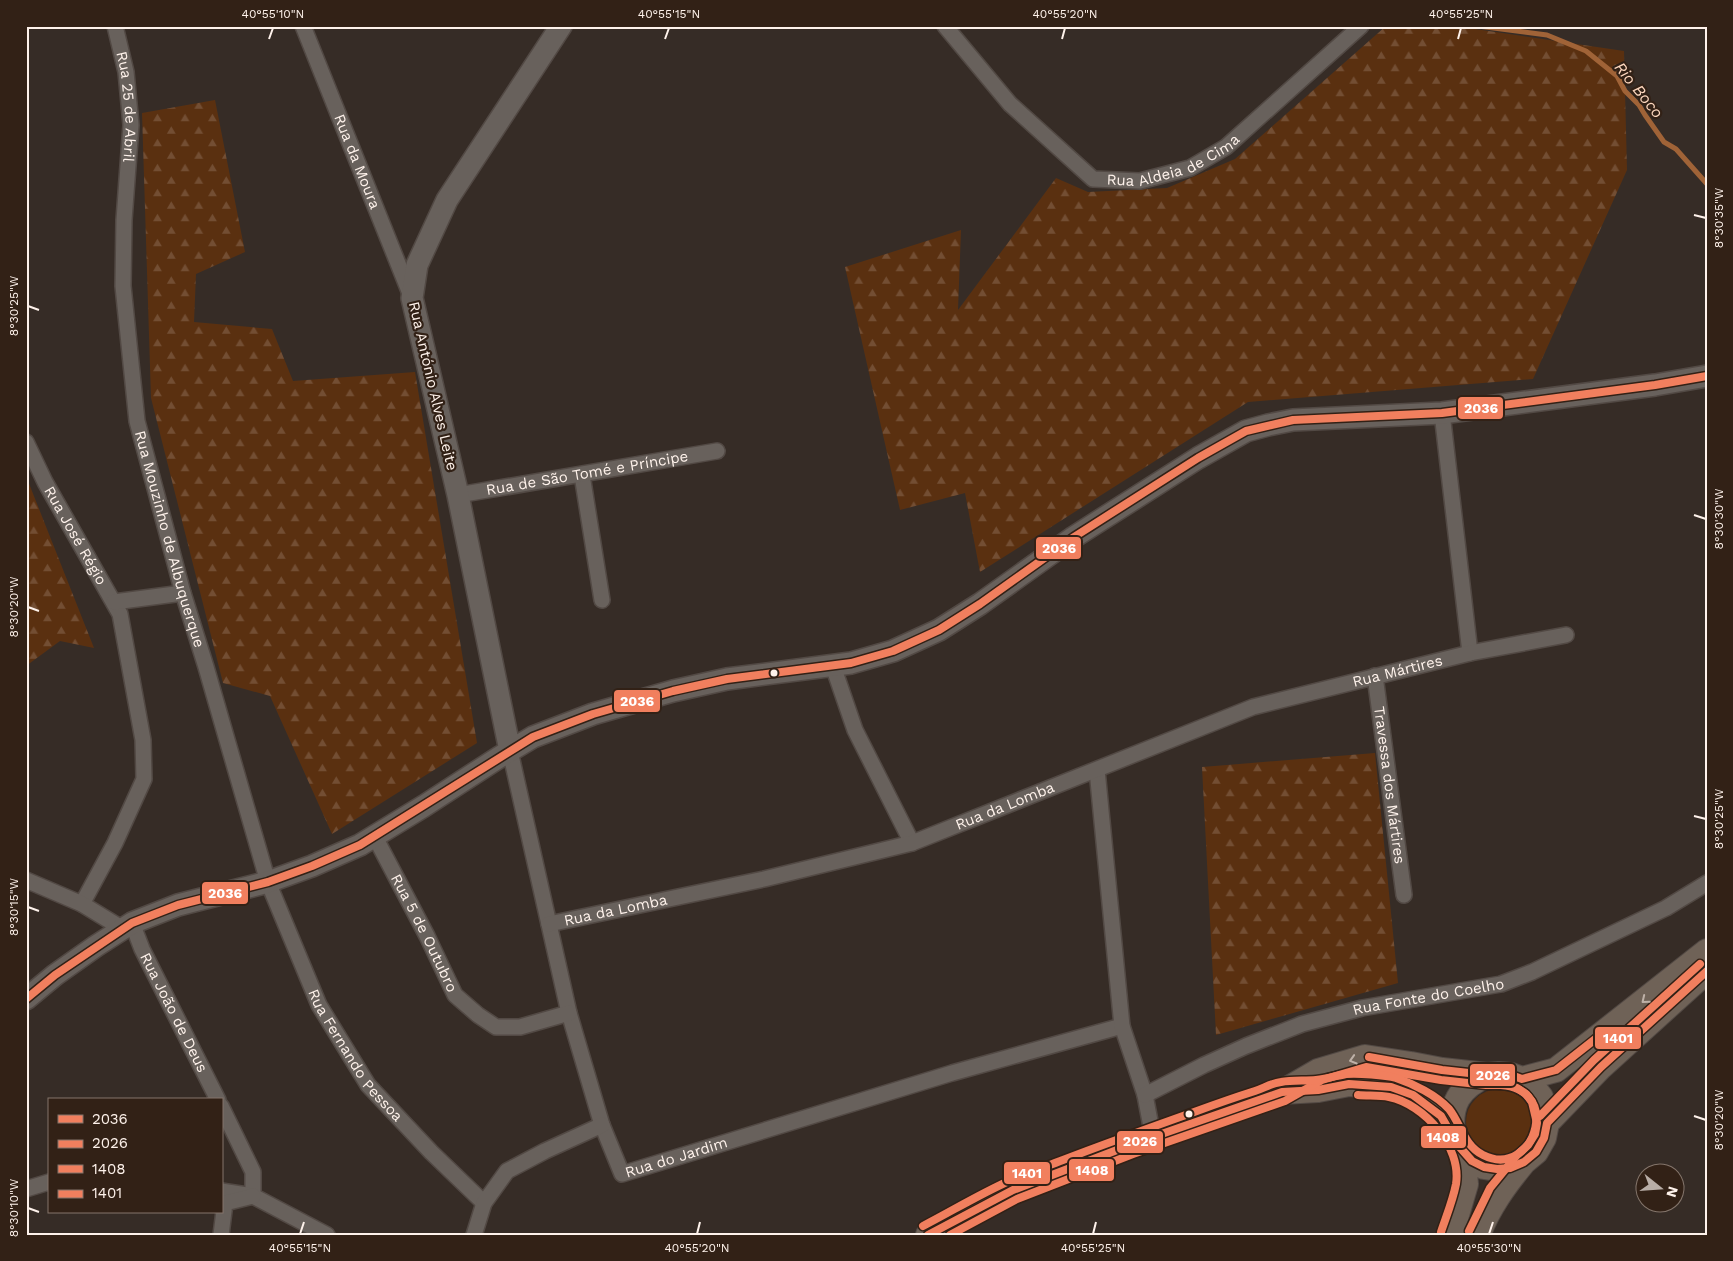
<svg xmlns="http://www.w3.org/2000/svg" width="1733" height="1261" viewBox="0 0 1733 1261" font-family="'Work Sans',sans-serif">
<defs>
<pattern id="forest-firs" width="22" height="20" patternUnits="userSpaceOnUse" patternTransform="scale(1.25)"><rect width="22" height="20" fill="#5a3010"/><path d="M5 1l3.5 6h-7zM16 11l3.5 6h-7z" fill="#734e33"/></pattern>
</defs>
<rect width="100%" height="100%" fill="#362c26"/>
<path fill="#5a3010" d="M1466 1122a33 33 0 1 1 66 0a33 33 0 1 1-66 0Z"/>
<path fill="url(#forest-firs)" d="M1386 26H1455L1624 51 1627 170 1533 379 1248 402 980 572 965 493 900 510 845 267 961 230 958 310 1056 178 1088 192 1167 188 1235 159Z
M215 100 245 252 196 274 194 322 272 329 293 381 415 372 477 743 332 834 270 696 223 683 151 398 142 113Z
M26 476 94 648 60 641 26 666Z
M1375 753 1398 983 1216 1035 1202 767Z"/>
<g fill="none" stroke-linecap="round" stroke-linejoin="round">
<path stroke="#a06337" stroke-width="5" d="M1478 26 1547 35 1586 51 1617 76 1625 91 1639 105 1645 115 1664 142 1676 149 1707 184"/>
<defs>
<g id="street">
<path id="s1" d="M115 26 126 72 131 125 124 220 123 286 137 421 183 593 206 667 268 882 319 1005 368 1085 431 1152 484 1203"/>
<path id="s2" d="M303 26 411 296"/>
<path id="s3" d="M945 26 1010 104 1093 179 1140 181 1190 168 1226 147 1361 26"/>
<path d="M1442 413 1470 653"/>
<path id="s4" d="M26 442 45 482 120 614 143 740 144 779 115 843 82 904"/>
<path d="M582 475 602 600"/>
<path id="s5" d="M458 495 717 451"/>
<path d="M114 602 183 593"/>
<path d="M833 666 855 730 912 843"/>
<path id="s6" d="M1375 676 1404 895"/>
<path id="s7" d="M510 751 569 1013 602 1125 622 1174 952 1073 1122 1026"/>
<path d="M1097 770 1122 1026 1145 1095 1153 1137"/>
<path id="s8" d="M375 837 427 936 455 995 478 1015 496 1027H520L569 1013"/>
<path d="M26 880 82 904 123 929"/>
<path id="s9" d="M132 923 142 949 218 1100"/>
<path id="s10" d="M549 924 764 879 912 843 1253 707 1470 653 1566 635"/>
<path id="s11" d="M1145 1095 1204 1065 1246 1046 1302 1024 1362 1008 1501 984 1532 972 1666 908 1707 883"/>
<path d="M221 1106 253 1172V1196L327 1235"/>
<path d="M26 1189 49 1182"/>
<path d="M221 1191 247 1195"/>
<path d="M221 1235 225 1203 253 1196"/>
<path d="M474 1235 484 1203 507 1171 545 1151 602 1125"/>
</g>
<path id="secondary" d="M510 751 458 495 412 298 417 265 447 200 561 26
M26 999 55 975 96 946 132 923 178 905 268 882 312 866 360 845 424 806 498 758 533 737 593 714 673 691 727 679 851 663 893 651 939 630 980 604 1074 537 1198 458 1246 431 1268 425 1293 420 1442 413 1655 385 1707 376"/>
<path id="primary" d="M1522 1079 1556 1070 1707 951
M1547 1123 1601 1067 1707 971
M1453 1135C1449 1104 1459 1088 1487 1075
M928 1235 1013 1190 1130 1145 1282 1092 1318 1071 1365 1057 1411 1064 1442 1070 1487 1075 1499 1074 1511 1075 1522 1079 1533 1087 1541 1097 1545 1110 1547 1123 1544 1138 1536 1152 1524 1162 1510 1168 1497 1169 1484 1167 1472 1161 1463 1152 1457 1144 1453 1135 1441 1116 1413 1095 1391 1087 1349 1084 1318 1090 1282 1092
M1451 1235 1466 1184 1463 1152
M1478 1235C1489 1207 1505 1185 1524 1162"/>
</defs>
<use href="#street" stroke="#524944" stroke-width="18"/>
<use href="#secondary" stroke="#524944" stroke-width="24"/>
<use href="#primary" stroke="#524944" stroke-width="26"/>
<use href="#street" stroke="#68615c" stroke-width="15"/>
<use href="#secondary" stroke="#68615c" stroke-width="21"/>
<use href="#primary" stroke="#6f6257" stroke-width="24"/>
<defs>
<path id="bus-1" d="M26 999 55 975 132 923 178 905 268 882 312 866 360 845 533 737 593 714 673 691 727 679 851 663 893 651 939 630 980 604 1074 537 1198 458 1246 431 1293 420 1442 413 1655 385 1707 376"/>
<path id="bus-2" d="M1369 1057 1442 1070 1487 1075H1511L1522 1079 1556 1070 1603 1033
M928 1235 1013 1190 1130 1145 1282 1092 1318 1090 1349 1084 1391 1087 1413 1095 1441 1116 1457 1144 1472 1161 1484 1167 1497 1169 1510 1168 1524 1162 1536 1152 1544 1138 1547 1123 1601 1067 1707 971"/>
<path id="bus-3" d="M1358 1095C1368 1096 1379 1095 1389 1097 1424 1104 1462 1147 1456 1184 1453 1200 1446 1217 1441 1232
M950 1235 1017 1199 1133 1154 1285 1101 1322 1080 1366 1067 1441 1080 1486 1085H1509L1517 1088 1526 1094 1532 1102 1537 1123 1535 1134 1528 1145 1517 1155 1490 1188 1469 1231"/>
<path id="bus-4" d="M1540 1116 1594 1060 1700 964
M923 1226C952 1211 980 1194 1009 1181 1026 1173 1045 1167 1063 1160 1107 1143 1152 1127 1197 1111 1216 1104 1236 1097 1255 1091 1264 1088 1272 1083 1281 1082 1292 1080 1304 1081 1316 1080 1326 1079 1336 1076 1346 1074 1358 1073 1385 1075 1396 1078 1414 1084 1436 1095 1449 1109 1461 1124 1464 1146 1483 1155 1536 1182 1568 1078 1488 1085"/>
</defs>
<use href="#bus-1" stroke="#322116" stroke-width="11"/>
<use href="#bus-2" stroke="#322116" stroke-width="11"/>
<use href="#bus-3" stroke="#322116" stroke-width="11"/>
<use href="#bus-4" stroke="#322116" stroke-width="11"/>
<use href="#bus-1" stroke="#f17f5e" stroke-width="8"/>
<use href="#bus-2" stroke="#f17f5e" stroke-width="8"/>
<use href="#bus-3" stroke="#f17f5e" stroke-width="8"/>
<use href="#bus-4" stroke="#f17f5e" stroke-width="8"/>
</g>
<defs><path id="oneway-chevron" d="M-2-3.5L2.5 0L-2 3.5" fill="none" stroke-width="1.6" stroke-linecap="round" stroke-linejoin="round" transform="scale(1.25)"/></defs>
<g stroke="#beb1a8">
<use href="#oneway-chevron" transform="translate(1645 1000) rotate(141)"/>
<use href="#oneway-chevron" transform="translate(1353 1060) rotate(163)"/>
</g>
<path fill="none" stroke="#fef2eb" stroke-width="2" d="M269 39 273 28M665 39 669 28M1062 39 1065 28M1458 39 1461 28M1694 215 1706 218M28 306 39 310M1694 515 1706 519M28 607 39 611M1694 816 1706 819M28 907 39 911M1694 1116 1706 1120M28 1208 39 1212M300 1234 304 1222M697 1234 700 1222M1093 1234 1096 1222M1489 1234 1493 1222"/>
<g fill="#fef2eb" stroke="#322116" stroke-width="2">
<circle cx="774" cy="673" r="4.5"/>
<circle cx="1189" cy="1114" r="4.5"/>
</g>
<g text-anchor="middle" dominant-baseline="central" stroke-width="4.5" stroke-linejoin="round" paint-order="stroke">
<g font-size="15" fill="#fef2eb" stroke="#322116">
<text stroke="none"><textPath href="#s1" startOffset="82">Rua 25 de Abril</textPath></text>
<text stroke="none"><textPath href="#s3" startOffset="298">Rua Aldeia de Cima</textPath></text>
<text stroke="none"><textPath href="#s2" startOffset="146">Rua da Moura</textPath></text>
<text transform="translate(433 386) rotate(77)">Rua António Alves Leite</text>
<text stroke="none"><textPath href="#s5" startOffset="131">Rua de São Tomé e Príncipe</textPath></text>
<text stroke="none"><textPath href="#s4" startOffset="106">Rua José Régio</textPath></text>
<text stroke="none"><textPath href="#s1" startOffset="520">Rua Mouzinho de Albuquerque</textPath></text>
<text stroke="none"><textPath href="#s10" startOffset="888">Rua Mártires</textPath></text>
<text stroke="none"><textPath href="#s6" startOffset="110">Travessa dos Mártires</textPath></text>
<text stroke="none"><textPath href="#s10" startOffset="472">Rua da Lomba</textPath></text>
<text stroke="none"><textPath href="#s10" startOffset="68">Rua da Lomba</textPath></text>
<text stroke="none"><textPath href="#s8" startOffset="108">Rua 5 de Outubro</textPath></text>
<text stroke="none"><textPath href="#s11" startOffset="302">Rua Fonte do Coelho</textPath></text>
<text stroke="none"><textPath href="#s9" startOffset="99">Rua João de Deus</textPath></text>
<text stroke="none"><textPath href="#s1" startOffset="1072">Rua Fernando Pessoa</textPath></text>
<text stroke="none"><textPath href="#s7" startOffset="495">Rua do Jardim</textPath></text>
</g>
<g font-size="16" font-style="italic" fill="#fdd7be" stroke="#322116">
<text transform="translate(1639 90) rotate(51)">Rio Boco</text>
</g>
</g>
<g stroke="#322116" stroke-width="2">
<rect x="1457" y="396" width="47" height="24" rx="5" fill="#f17f5e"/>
<rect x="1035" y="536" width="47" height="24" rx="5" fill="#f17f5e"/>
<rect x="613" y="689" width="48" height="24" rx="5" fill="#f17f5e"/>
<rect x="201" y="881" width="48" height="24" rx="5" fill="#f17f5e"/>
<rect x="1594" y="1026" width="48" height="24" rx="5" fill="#f17f5e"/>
<rect x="1469" y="1063" width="47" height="24" rx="5" fill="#f17f5e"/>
<rect x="1420" y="1125" width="47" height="24" rx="5" fill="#f17f5e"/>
<rect x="1116" y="1130" width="48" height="24" rx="5" fill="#f17f5e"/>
<rect x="1068" y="1158" width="47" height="24" rx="5" fill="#f17f5e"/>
<rect x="1003" y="1161" width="48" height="24" rx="5" fill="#f17f5e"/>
</g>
<g font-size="14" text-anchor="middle" font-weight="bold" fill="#fff">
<text x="1481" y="413">2036</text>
<text x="1059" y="553">2036</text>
<text x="637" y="706">2036</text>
<text x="225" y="898">2036</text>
<text x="1618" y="1043">1401</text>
<text x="1493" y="1080">2026</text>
<text x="1443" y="1142">1408</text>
<text x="1140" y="1146">2026</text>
<text x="1092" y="1175">1408</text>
<text x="1027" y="1178">1401</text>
</g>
<rect width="1733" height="1261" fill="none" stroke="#322116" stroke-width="55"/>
<rect x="48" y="1098" width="175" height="115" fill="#322116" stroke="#84756b"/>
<rect x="58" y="1115" width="25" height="8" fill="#f17f5e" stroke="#84756b"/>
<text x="92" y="1124" font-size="15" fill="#fef2eb">2036</text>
<rect x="58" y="1140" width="25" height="8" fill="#f17f5e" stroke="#84756b"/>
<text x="92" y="1148" font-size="15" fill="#fef2eb">2026</text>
<rect x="58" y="1165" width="25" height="8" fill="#f17f5e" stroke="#84756b"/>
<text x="92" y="1174" font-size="15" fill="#fef2eb">1408</text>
<rect x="58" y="1190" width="25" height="8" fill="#f17f5e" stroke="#84756b"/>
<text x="92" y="1198" font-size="15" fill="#fef2eb">1401</text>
<g transform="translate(1660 1188) rotate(107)"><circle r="24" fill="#322116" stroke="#84756b"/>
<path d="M0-4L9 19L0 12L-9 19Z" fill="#b8ada6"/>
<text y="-8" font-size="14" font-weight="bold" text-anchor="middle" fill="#fef2eb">N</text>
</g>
<rect x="28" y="28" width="1678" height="1206" fill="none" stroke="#fef2eb" stroke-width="2"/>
<g font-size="12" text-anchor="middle" fill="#fef2eb">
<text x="273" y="18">40°55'10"N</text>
<text x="669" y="18">40°55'15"N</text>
<text x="1065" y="18">40°55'20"N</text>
<text x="1461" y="18">40°55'25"N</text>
<text transform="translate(1719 218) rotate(-90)" y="4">8°30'35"W</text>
<text transform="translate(14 306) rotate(-90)" y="4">8°30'25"W</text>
<text transform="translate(1719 519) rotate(-90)" y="4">8°30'30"W</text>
<text transform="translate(14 607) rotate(-90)" y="4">8°30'20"W</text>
<text transform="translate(1719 819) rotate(-90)" y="4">8°30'25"W</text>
<text transform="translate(14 907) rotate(-90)" y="4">8°30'15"W</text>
<text transform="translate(1719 1120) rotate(-90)" y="4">8°30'20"W</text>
<text transform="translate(14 1208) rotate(-90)" y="4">8°30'10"W</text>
<text x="300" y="1252">40°55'15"N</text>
<text x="697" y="1252">40°55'20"N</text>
<text x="1093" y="1252">40°55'25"N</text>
<text x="1489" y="1252">40°55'30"N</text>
</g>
</svg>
